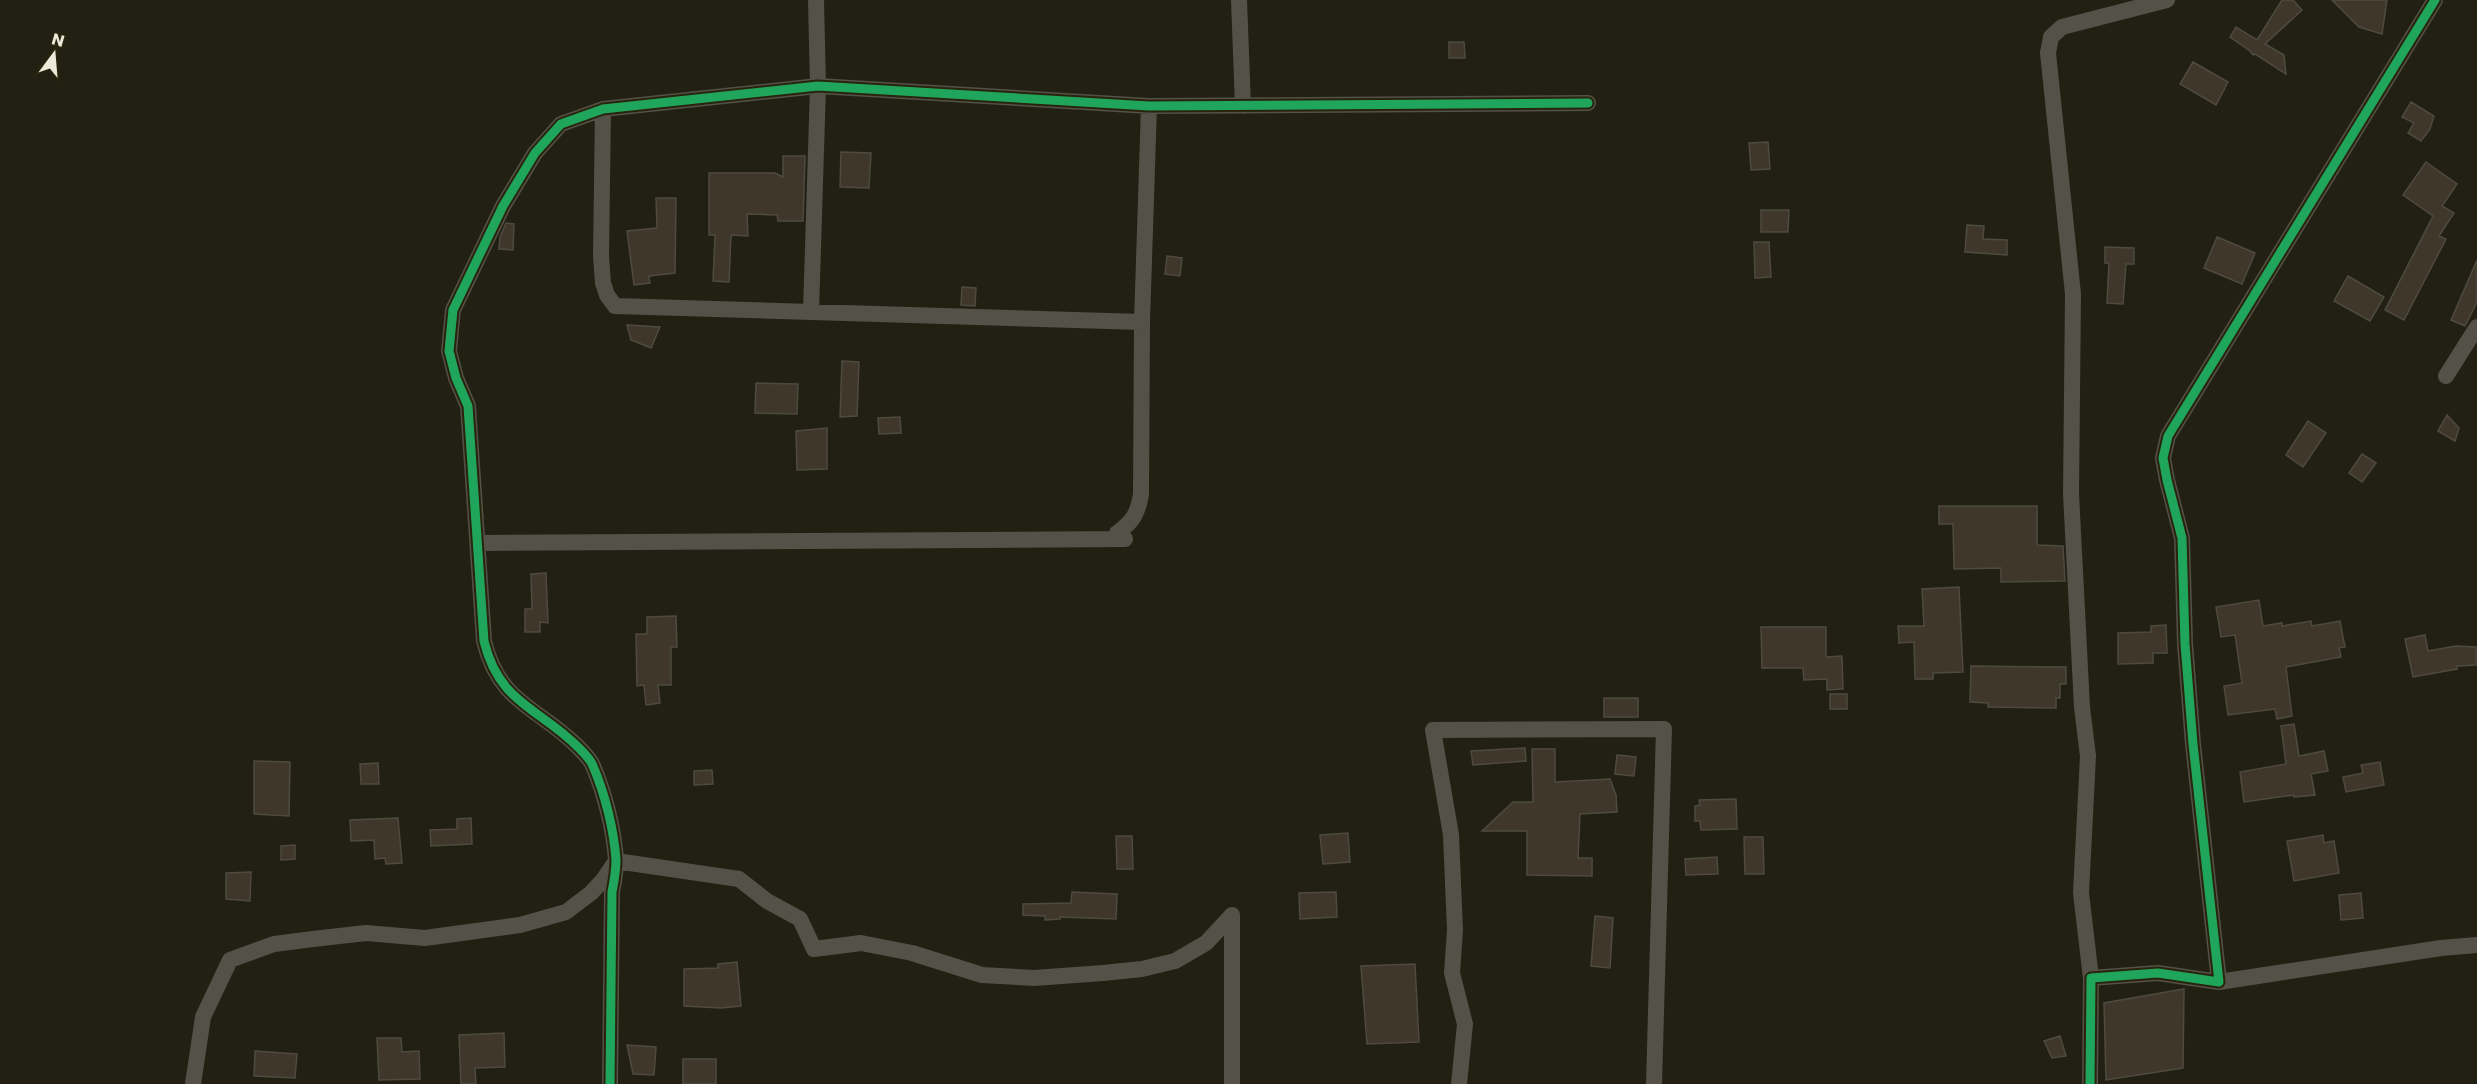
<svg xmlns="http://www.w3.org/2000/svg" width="2477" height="1084" viewBox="0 0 2477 1084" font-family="Poppins,sans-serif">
<rect width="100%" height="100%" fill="#222013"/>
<path fill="#3f382a" stroke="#4e4a40" stroke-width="1.5" d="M2282 0H2293L2302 10 2265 44 2284 55 2286 74 2255 54 2253 55 2250 51 2230 37 2236 27 2257 40Z
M2332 0H2387L2382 34 2359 27Z
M1449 42H1464L1465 58H1449Z
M2193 62 2228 82 2216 105 2180 84Z
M2411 102 2434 116 2430 129 2421 141 2408 133 2414 123 2402 117Z
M1768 142 1770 169 1751 170 1749 143Z
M841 152 871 153 869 188 840 187Z
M783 156H805L803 221H778L777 215 747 214 748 236 731 235 729 282 713 281 715 235H709V173H775L783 177Z
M2426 162 2457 184 2442 206 2454 213 2439 236 2446 239 2404 320 2385 310 2433 216 2403 195Z
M656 198H676L675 273 649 276 650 283 634 285 627 231 657 228Z
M1761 210H1789L1788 232H1761Z
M506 223 514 224 513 250 499 249 500 237Z
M1967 225 1984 226 1983 239 2007 240V255L1965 252Z
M2217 237 2255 253 2242 284 2204 268Z
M1754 242H1769L1771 277 1755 278Z
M2105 247 2134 248V264H2126L2123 304 2107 303 2109 263H2105Z
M1167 256 1182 258 1180 276 1165 274Z
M2477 260V302L2465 326 2451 320Z
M2348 276 2384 297 2370 321 2334 301Z
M962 287 976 288 975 306 961 305Z
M627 325 660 327 651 348 631 340Z
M842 361 859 362 857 416 840 417Z
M756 383 798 384 797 414 755 413Z
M2447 415 2459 428 2455 441 2438 431Z
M900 417 901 433 879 434 878 418Z
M2308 421 2326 433 2303 467 2286 455Z
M827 428V469L797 470 796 431Z
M2362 454 2376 463 2362 482 2349 473Z
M1939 506H2037V545L2063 546 2065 581 2001 582V568L1954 569 1953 524H1939Z
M546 573 548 623 540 622V632H525V609H532L531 574Z
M1959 587 1963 672 1933 673V679H1915L1914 642 1899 643 1898 626H1924L1922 589Z
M2259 600 2263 626 2282 623V626L2311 621 2312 626 2340 621 2345 647 2339 648 2341 657 2286 667 2292 716 2277 719 2275 709 2228 715 2224 686 2242 683 2235 635 2221 637 2216 607Z
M676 616 677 647H671V685H658L660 703 646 705 644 685 637 686 636 634H647V617Z
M2166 625 2167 653H2153V663L2118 664V633L2151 632V626Z
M1761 627H1826V657L1842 656 1843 689 1827 690V679L1804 680 1803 668H1762Z
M2425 635 2428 651 2456 646 2476 647V665L2457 666V669L2413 677 2405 639Z
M1971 666 2066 667V684H2060V698H2056V708L1988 707V703L1970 702Z
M1830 694H1847V709H1830Z
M1604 698H1638V717H1604Z
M2294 724 2299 756 2324 751 2328 771 2311 774 2315 795 2294 797V795L2244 802 2240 772 2286 764 2281 726Z
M1525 748 1526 761 1473 765 1471 751Z
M1532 749H1555V782L1610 779 1616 795 1617 812 1580 814 1578 858H1592V876L1527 875V831H1482L1513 802H1533Z
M1617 755 1636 757 1634 776 1615 774Z
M254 761 290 762 289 816 254 814Z
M2380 762 2384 785 2346 792 2343 777 2363 773 2361 765Z
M378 763 379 784H361L360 764Z
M712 770 713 784 694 785V771Z
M1736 799 1737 829 1701 830 1700 821H1695V806L1700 805 1699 800Z
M398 818 402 863 386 864 385 858 375 859 374 840 351 841 350 820Z
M471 818 472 844 431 846 430 830 457 829V819Z
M1348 833 1350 862 1323 864 1320 835Z
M2323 835 2324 843 2334 841 2339 873 2294 881 2287 841Z
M1116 836H1132L1133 869H1117Z
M1744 837H1763L1764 874H1745Z
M295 845V859L281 860V846Z
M1717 857 1718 874 1686 875 1685 859Z
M251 872 250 901 226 899V873Z
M1072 892 1117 894 1116 919 1060 917V919L1045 920V916L1023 915V904L1071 903Z
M1336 892 1337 917 1300 919 1299 893Z
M2361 893 2363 918 2341 920 2339 895Z
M1595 916 1613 918 1610 968 1591 966Z
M737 962 741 1006 721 1008 684 1006V969L718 968V964Z
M1415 964 1419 1042 1367 1044 1361 966Z
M2184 989 2183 1068 2106 1080 2104 1003Z
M504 1033 505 1067 475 1068 476 1084H461L459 1035Z
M2060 1036 2066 1056 2052 1058 2044 1041Z
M377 1038H401L402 1052 419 1051 420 1079 379 1080Z
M627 1045 656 1047 654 1075 633 1074Z
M255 1051 297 1054 295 1078 254 1076Z
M683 1059H716V1084H683Z"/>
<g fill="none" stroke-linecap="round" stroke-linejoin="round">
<path stroke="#545148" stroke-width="16" d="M1239 0 1243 106
M603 109 601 256 603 283 607 295 615 306 1142 322
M811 312 818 86 816 0
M2446 376 2477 327
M1125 539 1117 533C1133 522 1138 513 1141 494L1142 322 1149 106
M479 543 1125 539
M2091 978 2081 893 2088 756 2082 707 2071 494 2073 294 2048 53 2051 37 2062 27 2167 0
M2219 982 2441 948 2477 945
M193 1084 203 1017 230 960 274 944 313 939 366 933 425 938 520 925 566 912 591 893 603 880 616 861 739 879 767 901 800 919 814 949 861 943 912 953 982 975 1034 978 1103 973 1142 969 1175 961 1206 943 1232 915
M610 1084 612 892C614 882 616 870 616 860 614 830 605 794 593 766 591 760 584 753 579 748 540 708 499 704 484 641L468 406 456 378 449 351 453 310 503 206 535 153 561 124 603 109 818 86 1149 106 1588 103
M1232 1084V915
M1459 1084 1465 1024 1452 973 1455 930 1451 835 1433 730 1664 729 1654 1084
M2090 1084 2091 978 2158 973 2219 982 2193 744 2185 644 2182 538 2167 480 2163 458 2168 436 2435 0"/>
<defs>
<path id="cycleway" d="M610 1084 612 892C614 882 616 870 616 860 614 830 605 794 593 766 591 760 584 753 579 748 540 708 499 704 484 641L468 406 456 378 449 351 453 310 503 206 535 153 561 124 603 109 818 86 1149 106 1588 103
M2090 1084 2091 978 2158 973 2219 982 2193 744 2185 644 2182 538 2167 480 2163 458 2168 436 2435 0"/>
</defs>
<use href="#cycleway" stroke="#28240d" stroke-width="13"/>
<use href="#cycleway" stroke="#20a55d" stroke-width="9"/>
</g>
<g transform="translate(54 54) rotate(16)" stroke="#28240d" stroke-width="4.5" paint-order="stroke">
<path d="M0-4.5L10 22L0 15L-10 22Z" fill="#edeadc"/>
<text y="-9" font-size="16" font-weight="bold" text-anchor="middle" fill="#edeadc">N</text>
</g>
</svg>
